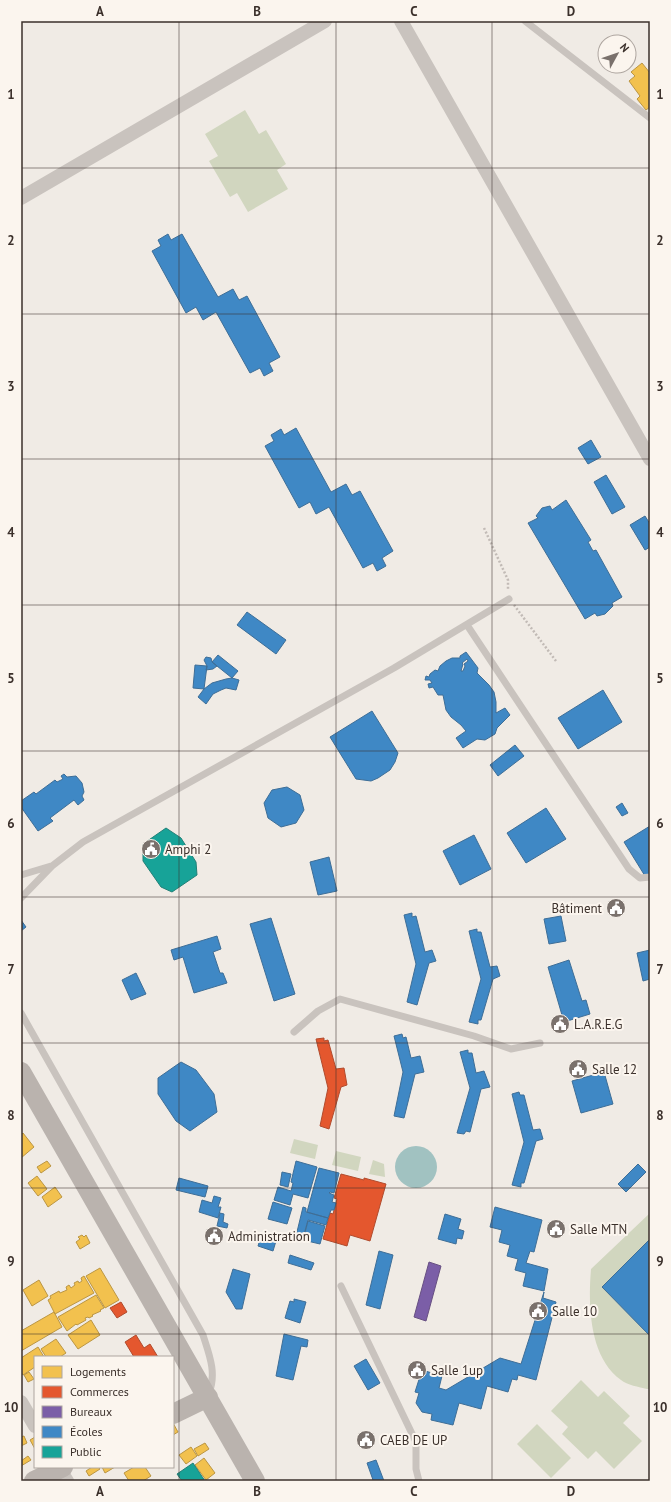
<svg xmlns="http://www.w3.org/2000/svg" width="671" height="1502" viewBox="0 0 671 1502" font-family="'PT Sans',sans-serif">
<rect width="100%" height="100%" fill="#f0ebe5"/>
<path fill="#d1d6bf" d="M245 110 259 134 266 130 286 164 277 170 288 189 248 212 237 193 230 197 209 161 218 156 205 134Z
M294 1139 318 1145 315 1159 290 1153Z
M336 1151 361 1157 358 1171 332 1165Z
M373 1160 384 1164 385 1177 369 1174Z
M650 1213V1389H647C639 1387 627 1385 621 1380 589 1357 588 1305 591 1269Z
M581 1380 598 1397 604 1391 630 1416 623 1423 642 1441 614 1469 596 1451 588 1459 562 1434 568 1427 551 1411Z
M537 1424 571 1458 551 1478 517 1444Z"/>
<path fill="#a1c2c1" d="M395 1167a21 21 0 1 1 42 0a21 21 0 1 1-42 0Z"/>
<path fill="#f2c14e" stroke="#bb9644" d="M642 63 650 73V107L646 110 637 99 640 96 629 81 635 76 631 72Z
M23 1133 34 1147 21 1158V1135Z
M47 1161 51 1166 41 1173 37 1167Z
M37 1176 47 1189 38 1196 28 1183Z
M55 1187 62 1197 48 1207 42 1197Z
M82 1235 84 1237 86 1235 90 1243 80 1249 76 1242 80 1239 78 1237Z
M100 1268 119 1300 105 1308 86 1276Z
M84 1276 94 1293 55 1314 48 1300 51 1298 50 1296 59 1291 60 1293 67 1290 66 1287 69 1285 71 1288 75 1285 74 1283 78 1281 79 1283 82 1281 81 1278Z
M39 1280 48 1296 32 1306 23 1290Z
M96 1295 104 1308 100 1310 101 1311 92 1315 93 1316 89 1318 88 1317 85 1318 86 1320 77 1325 76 1324 67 1331 58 1317Z
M54 1312 62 1327 21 1351V1331Z
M91 1320 100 1335 78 1349 68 1335Z
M56 1339 66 1353 60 1357H46L41 1349Z
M38 1347 44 1357H35V1367L23 1375 21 1372V1358Z
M29 1372 34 1379 28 1382 24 1375Z
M173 1423 178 1432 173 1435Z
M24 1436 27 1443 21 1446V1437Z
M35 1437V1449L30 1440Z
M205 1443 209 1449 198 1456 194 1449Z
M191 1447 197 1456 186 1464 179 1455Z
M28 1456 31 1460 21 1466V1461Z
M204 1458 215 1473 206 1480 195 1465Z
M92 1467H98L100 1469 89 1476 86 1471Z
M102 1467H115L105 1473Z
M134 1467H145L151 1476 143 1481H129L124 1473Z"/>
<path fill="#e4572e" stroke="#b14b2d" d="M324 1038V1041L328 1040 336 1069 344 1068 347 1085 341 1087 329 1129 320 1126 328 1088 316 1039Z
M341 1174 364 1180V1178L386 1184 370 1241 350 1235 347 1246 323 1239 330 1213 333 1214 337 1199 334 1198Z
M121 1302 127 1312 117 1318 110 1308Z
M136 1335 144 1348 150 1344 158 1357H134L125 1342Z"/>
<path fill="#7b5ea7" stroke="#685082" d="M429 1262 441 1266 426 1321 414 1317Z"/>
<path fill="#3f88c5" stroke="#3e6e97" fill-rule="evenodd" d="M168 234 171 240 182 234 218 297 233 289 239 300 247 296 280 357 269 363 273 371 264 376 260 368 250 373 216 312 203 320 196 307 186 313 152 251 161 246 158 240Z
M296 428 331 492 346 484 352 495 360 491 393 551 382 558 386 566 377 571 373 563 363 568 329 507 316 514 310 502 299 508 265 446 274 441 271 435 281 429 284 435Z
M591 440 601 457 588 464 578 448Z
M606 475 625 507 612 514 594 482Z
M566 500 591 540 588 542 593 551 596 550 622 597 612 603 613 606 605 614 597 616 595 613 585 619 528 523 538 518 536 516 542 508 550 506 552 510Z
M645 516 650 524V547L645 550 630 525Z
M247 612 286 640 276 654 237 625Z
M466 652 478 668 477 673 489 685 494 692 496 702V713L505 708 510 715 497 728 495 734 485 740 477 739 463 748 456 738 466 731 461 725 451 717 446 710 443 695H438L433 687 429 688 428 684 432 683 430 680H425L426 676 429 677 430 674 435 670 438 671 440 666 446 661 452 658H460V656ZM467 659 468 661 464 664 465 666 463 671H461L463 664 462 663Z
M218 655 238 671 232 678 212 662Z
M206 657 211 658 212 662 217 666 213 669 206 670 207 666 204 660Z
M195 665 207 666 204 689 193 688Z
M232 678 239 680 236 690 226 688 221 690 213 694 206 704 198 697 204 689 212 683 226 679Z
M603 690 622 722 578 749 558 718Z
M372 711 398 753 395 762 390 770 378 778 371 781 356 779 330 737Z
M515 745 524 756 498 776 490 765Z
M64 774 67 777 76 776 82 783 84 792 82 796 84 800 78 805 74 800 50 818 53 821 38 831 21 807V801L34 792 36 794 55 780 57 782 63 779 61 776Z
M287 787 300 795 304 810 296 823 281 827 268 818 264 803 272 790Z
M622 803 628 813 622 816 616 807Z
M546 808 566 839 526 863 507 833Z
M650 826V873L645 876 624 842Z
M474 835 491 869 460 885 443 851Z
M329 857 337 891 318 895 310 862Z
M412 913V917L416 916 425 952 432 950 436 961 429 963 417 1005 407 1002 416 964 404 915Z
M561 916 566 941 549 944 544 919Z
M271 918 295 994 274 1001 250 924Z
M21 920 26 927 21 931Z
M477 929V932H481L490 967 497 966 500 976 493 979 481 1020H478V1024L469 1022 481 979 469 931Z
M217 936 221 949 213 952 220 973H223L227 983 194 993 183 957 174 960 171 950Z
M650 950V979L643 981 637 953Z
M569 960 582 1001 586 1000 590 1014 564 1022 548 967Z
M136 973 146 994 131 1000 122 980Z
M402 1034 403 1038 406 1037 411 1058 420 1056 424 1072 415 1074 404 1118 394 1116 403 1072 394 1036Z
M468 1050V1053H472L476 1073 484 1071 490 1087 481 1089 470 1132 466 1131 464 1134 457 1133 470 1088 460 1052Z
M181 1062 196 1070 214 1094 217 1112 190 1131 176 1121 158 1094V1078Z
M604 1072 613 1104 581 1113 572 1081Z
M519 1092 520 1095H524L533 1130 540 1129 543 1139 536 1141 524 1183H521V1187L512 1185 524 1142 512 1094Z
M296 1161 317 1167 308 1198 293 1194 290 1205 274 1200 278 1187 291 1191 293 1183 291 1182Z
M638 1164 646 1172 626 1192 618 1184Z
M319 1168 339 1173 334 1193 330 1192 329 1193 334 1195 332 1202 336 1203 334 1210H331L328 1218 307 1212Z
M282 1172 291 1174 288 1187 280 1185Z
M179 1178 208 1186 205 1197 176 1190Z
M214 1196 221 1198 218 1207H221L218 1218 199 1212 202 1200 212 1203Z
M273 1202 292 1208 287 1224 268 1219Z
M303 1207 306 1208V1212L328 1218 326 1225 308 1220 303 1238 296 1236Z
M495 1207 542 1220 534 1252 530 1251 526 1263 548 1269 544 1291 523 1286 526 1273 515 1270 518 1259 507 1256 510 1245 499 1242 502 1230 490 1227Z
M220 1213 224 1214 223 1222 228 1224 227 1228 217 1226Z
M445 1214 461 1219 458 1229 464 1231 462 1239 457 1238 456 1244 438 1239Z
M308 1221 325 1226 320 1244 303 1240Z
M261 1236 276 1241 273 1251 258 1246Z
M650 1239V1336L602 1287Z
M379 1251 393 1255 380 1309 366 1305Z
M290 1255 314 1263 311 1270 288 1263Z
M233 1269 250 1274 242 1309H236L226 1292Z
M544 1292 543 1298 556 1302 536 1380 518 1375 517 1380 512 1379 508 1392 487 1386 481 1409 459 1403 453 1425 431 1420 432 1414 422 1412 416 1403 419 1393 415 1392 422 1370 442 1376 439 1388 446 1390 500 1358 521 1364Z
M294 1299 306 1302 300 1323 285 1318 290 1301 294 1302Z
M284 1334 308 1340 307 1347 301 1346 293 1380 276 1376Z
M366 1359 380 1383 368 1390 354 1366Z
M376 1460 384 1481H370L373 1480 367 1463Z"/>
<path fill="#17a398" stroke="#228077" d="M166 828 181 838 196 862 197 875 172 892 161 887 143 861V844Z
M193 1463 205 1481H182L177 1474Z"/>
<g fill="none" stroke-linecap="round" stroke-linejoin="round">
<path stroke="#c2bbb6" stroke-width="2.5" stroke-dasharray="2 2" stroke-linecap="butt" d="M484 528 508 580V590
M514 605 556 661"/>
<path stroke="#c9c3be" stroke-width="7" d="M525 21 650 118
M467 625 629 869 640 878 650 877
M21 875 51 866
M21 898 52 866 83 842 394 668 509 599
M21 1013 203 1335C209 1354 217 1373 209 1393
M294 1032 318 1011 340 999 474 1036 511 1049 540 1043
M341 1286 416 1442V1469L419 1481"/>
<path stroke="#c9c3be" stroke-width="14" d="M401 21 650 459
M21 198 325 21
M21 1402 35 1426
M58 1467 67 1481"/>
<path stroke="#bab3ae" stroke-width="20" d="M21 1072 255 1481
M173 1414 208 1397
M34 1481 63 1467"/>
</g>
<path fill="none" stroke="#3b302b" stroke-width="1" stroke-opacity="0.55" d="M179 21V1481M336 21V1481M492 21V1481M21 168H650M21 314H650M21 459H650M21 605H650M21 751H650M21 897H650M21 1043H650M21 1188H650M21 1334H650"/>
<defs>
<symbol id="civic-disc" viewBox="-11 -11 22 22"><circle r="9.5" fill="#7a716c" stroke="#fbf5ee"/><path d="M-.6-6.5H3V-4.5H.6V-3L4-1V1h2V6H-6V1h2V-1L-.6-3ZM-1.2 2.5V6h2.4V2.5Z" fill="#fff"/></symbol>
</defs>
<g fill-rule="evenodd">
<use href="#civic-disc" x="140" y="838" width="22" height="22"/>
<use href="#civic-disc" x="605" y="897" width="22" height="22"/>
<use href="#civic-disc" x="549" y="1013" width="22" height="22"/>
<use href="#civic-disc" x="567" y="1058" width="22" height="22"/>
<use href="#civic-disc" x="545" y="1218" width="22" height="22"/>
<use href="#civic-disc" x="203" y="1225" width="22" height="22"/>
<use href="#civic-disc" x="527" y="1300" width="22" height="22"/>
<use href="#civic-disc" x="406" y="1359" width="22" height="22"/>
<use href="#civic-disc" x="355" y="1429" width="22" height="22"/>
</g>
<g text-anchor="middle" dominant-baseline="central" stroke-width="4" stroke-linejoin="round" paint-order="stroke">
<g font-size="13" fill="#3b302b" stroke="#fbf5ee" text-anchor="start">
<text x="165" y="849">Amphi 2</text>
<text x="602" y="908" text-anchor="end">Bâtiment</text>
<text x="574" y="1024">L.A.R.E.G</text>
<text x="592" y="1069">Salle 12</text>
<text x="570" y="1229">Salle MTN</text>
<text x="228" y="1236">Administration</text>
<text x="552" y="1311">Salle 10</text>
<text x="431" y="1370">Salle 1up</text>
<text x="380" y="1440">CAEB DE UP</text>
</g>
</g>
<rect width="671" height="1502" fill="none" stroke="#fbf5ee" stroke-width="44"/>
<rect x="34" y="1356" width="140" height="112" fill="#fbf5ee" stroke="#aea6a0"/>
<rect x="42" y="1366" width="20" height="12" fill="#f2c14e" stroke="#aea6a0"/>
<text x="70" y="1376" font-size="12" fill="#3b302b">Logements</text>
<rect x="42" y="1386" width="20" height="12" fill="#e4572e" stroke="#aea6a0"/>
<text x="70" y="1396" font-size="12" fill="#3b302b">Commerces</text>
<rect x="42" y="1406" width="20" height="12" fill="#7b5ea7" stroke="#aea6a0"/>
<text x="70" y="1416" font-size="12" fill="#3b302b">Bureaux</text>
<rect x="42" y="1426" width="20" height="12" fill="#3f88c5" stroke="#aea6a0"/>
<text x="70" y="1436" font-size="12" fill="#3b302b">Écoles</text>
<rect x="42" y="1446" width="20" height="12" fill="#17a398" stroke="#aea6a0"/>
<text x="70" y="1456" font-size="12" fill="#3b302b">Public</text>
<g transform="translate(617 54) rotate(50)"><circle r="19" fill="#fbf5ee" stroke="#aea6a0"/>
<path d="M0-3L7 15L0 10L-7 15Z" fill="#7a716c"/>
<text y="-6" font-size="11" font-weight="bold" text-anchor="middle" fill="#3b302b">N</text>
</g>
<rect x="22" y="22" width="627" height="1458" fill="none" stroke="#3b302b" stroke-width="1.5"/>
<g font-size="13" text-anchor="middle" font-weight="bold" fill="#3b302b">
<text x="100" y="16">A</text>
<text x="257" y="16">B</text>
<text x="414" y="16">C</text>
<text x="571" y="16">D</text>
<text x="11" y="99">1</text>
<text x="660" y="99">1</text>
<text x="11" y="245">2</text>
<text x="660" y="245">2</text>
<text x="11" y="391">3</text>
<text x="660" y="391">3</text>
<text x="11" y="537">4</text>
<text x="660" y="537">4</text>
<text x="11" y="683">5</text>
<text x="660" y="683">5</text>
<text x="11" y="828">6</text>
<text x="660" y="828">6</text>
<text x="11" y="974">7</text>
<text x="660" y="974">7</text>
<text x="11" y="1120">8</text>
<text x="660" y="1120">8</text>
<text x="11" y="1266">9</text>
<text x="660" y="1266">9</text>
<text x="11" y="1412">10</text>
<text x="660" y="1412">10</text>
<text x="100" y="1496">A</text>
<text x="257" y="1496">B</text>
<text x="414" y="1496">C</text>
<text x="571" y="1496">D</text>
</g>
</svg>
